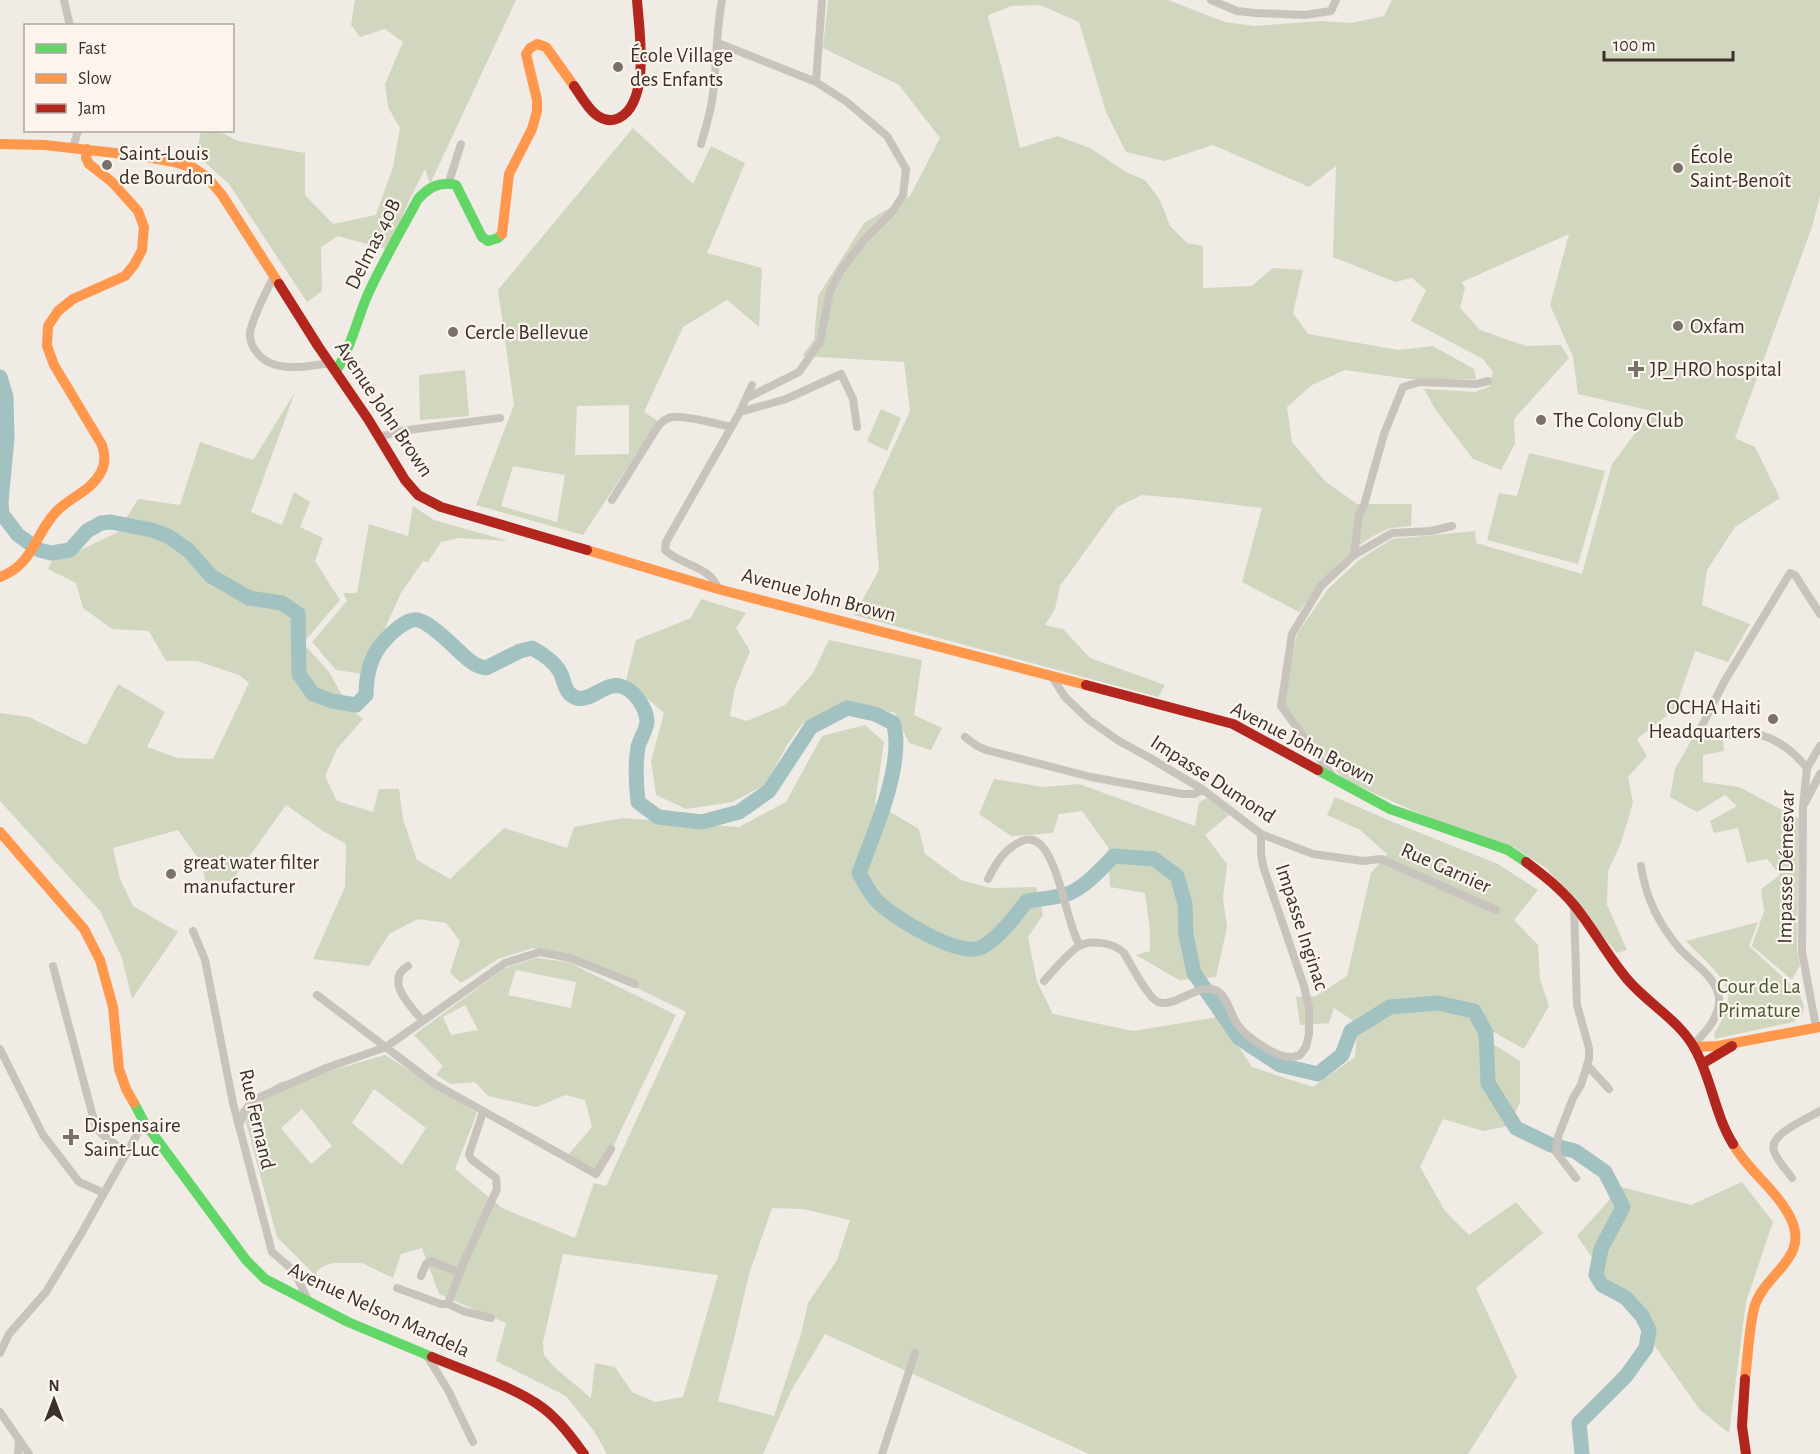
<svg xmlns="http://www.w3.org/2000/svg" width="1820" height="1454" viewBox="0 0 1820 1454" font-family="'Alegreya Sans',sans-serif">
<rect width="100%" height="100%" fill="#f0ebe5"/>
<path fill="#d1d6bf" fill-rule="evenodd" d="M355 0H516L430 184 425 169 408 203 389 250 338 236 321 247 322 291 307 302 229 184 197 155 201 130 218 131 238 141 305 153V195L333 224 376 215 393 167 400 128 388 107 385 84 403 42 385 29 360 37 351 25Z
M828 0H1168L1225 22 1254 26 1322 21 1351 23 1384 16 1392 0H1820V196L1812 227 1735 438 1755 447 1780 498 1735 527 1707 570 1702 605 1750 624 1728 662 1695 651 1675 709 1637 739 1647 756 1628 777 1633 803 1621 843 1608 871 1607 905 1627 950 1617 953 1546 868 1514 847 1436 821 1343 779 1283 705 1297 634 1328 589 1359 560 1392 539 1475 531 1476 543 1582 574 1612 464 1652 411 1578 394 1573 357 1550 305 1569 234 1462 282 1465 288 1460 308 1480 330 1526 346 1561 345 1569 358 1514 419 1515 444 1501 470 1473 459 1435 409 1424 389 1475 392 1489 387 1493 372 1483 359 1411 321 1426 290 1412 278 1395 282 1333 257 1336 166 1309 187 1213 145 1164 161 1126 152 1106 112 1079 22 1040 5 1011 6 989 15 988 17 1003 73 1020 148 1058 136 1090 148 1126 172 1145 180 1160 200 1170 226 1187 243 1203 246V288L1252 286 1273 268 1303 270 1293 313 1308 334 1398 350 1433 346 1474 369 1476 379H1409L1345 370 1312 385 1287 407 1292 442 1325 481 1357 504H1412L1411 526C1404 527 1394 527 1388 529 1349 545 1323 580 1299 612L1242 582 1262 508 1188 499 1142 495 1117 507 1060 586 1055 609 1045 625 1063 629 1090 658 1165 685 1158 697 854 615 879 570 873 492 910 411 904 362 802 356 814 340 818 296 864 223 910 196 940 138 899 85 823 48Z
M633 128 693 184 711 146 745 163 707 253 762 268 759 327 727 300 683 327 644 412 658 421 583 535 476 505 514 405 498 290ZM629 405V454L575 455 577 406ZM513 466 565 475 557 522 501 506Z
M465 370 469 416 420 420 419 375Z
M295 392 251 512 282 525 294 492 310 502 300 527 323 538 315 561 340 600 303 643 329 672 350 709 363 719 337 749 325 776 337 801 373 812 379 789H399L403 819 417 860 450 879 504 828 567 848 574 827 623 818 739 827 786 802 822 736 865 725 884 742 875 803 919 829 925 854 961 880 990 888 1036 887 1043 915 1028 937 1037 982 1053 1014 1133 1031 1219 1017 1252 1067 1313 1087 1355 1057 1357 1032 1392 1011 1437 1007 1471 1016 1485 1039 1520 1061V1102L1509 1126 1483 1131 1443 1119 1420 1167 1445 1211 1469 1235 1516 1202 1543 1233 1476 1288 1517 1377 1468 1454H1089L825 1334 791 1391 763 1454H607L594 1431 566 1396 496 1361 506 1323 439 1294 422 1248 401 1254 393 1278 362 1263H332L320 1268 315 1275 277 1237 245 1119 255 1098 280 1082 313 1076 385 1055 477 1113 455 1169 502 1208 575 1238 594 1183 606 1186 686 1012 568 954 533 948 498 959 461 983 450 973 460 941 446 923 418 919 389 934 369 966 313 959 345 887 346 844 323 831 286 805 224 892 208 893 202 864 178 830 113 848 120 879 133 906 178 932 132 999 122 958 100 911 0 801V713L29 717 86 745 118 684 165 712 147 747 178 758 213 759 249 683 239 675 197 661H166L149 631 112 629 83 608 76 583 48 569 54 557 70 555 118 532 138 499 180 505 200 442 253 460ZM374 1089 426 1128 402 1165 352 1123ZM302 1109 332 1146 311 1164 281 1128ZM772 1208 803 1209 850 1220 837 1260 808 1303 801 1334 774 1416 718 1401 735 1335 749 1274ZM563 1254 718 1275 683 1397 655 1402 632 1392 615 1367 595 1363 591 1398 554 1367 544 1355 543 1342Z
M881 409 901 418 887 451 867 441Z
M1529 453 1605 471 1578 564 1487 540 1499 493 1517 496Z
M413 506 434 520 508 541 459 538 441 542 428 562 423 561 401 593 364 674 336 670 312 642 347 601 343 593H357L369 524 408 536Z
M701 599 746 613 736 628 750 651 735 688 730 716 747 721 785 705 813 673 829 640 922 660 914 715 942 728 931 750 909 743 895 713 845 701 802 724 787 745 765 785 732 802 686 809 656 795 651 761 664 713 626 680 636 640 691 618Z
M1696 732 1706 739 1723 740 1724 751 1703 755V782L1739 787 1799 819 1797 950 1800 965 1792 980 1752 946 1764 911 1761 889 1780 875 1767 859 1747 863 1738 828 1714 833 1710 821 1737 806 1725 795 1697 812 1670 797 1675 769Z
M994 779 1043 787 1079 784 1195 826 1199 802 1207 798 1229 815 1205 835 1227 864 1223 898 1227 927 1216 977 1179 980 1136 955 1150 951V930L1145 893 1110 887 1108 847 1082 811 1059 814 1053 833 1011 836 979 814Z
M1335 797 1393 822 1498 864 1538 890 1514 920 1538 945 1540 979 1549 1006 1524 1049 1490 1030 1478 1010 1437 999 1384 1006 1355 1022 1334 1008 1329 1023 1300 1025 1296 997 1316 996 1347 976 1371 873 1387 854 1360 830 1327 815Z
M1758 922 1749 946 1799 992 1804 1006 1802 1016 1793 1022 1715 1039 1714 1034C1720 1024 1730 1007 1728 994 1724 975 1699 955 1686 941Z
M537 958 568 962 676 1015 601 1172 568 1155 592 1127 585 1100 565 1095 537 1107 488 1096 475 1082 451 1084 436 1075 443 1066 414 1035 505 968ZM516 970 576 982 571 1008 508 995ZM465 1005 478 1030 451 1035 443 1017Z
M1742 1182 1773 1222 1746 1302 1729 1433 1700 1410 1577 1236 1621 1187 1691 1205Z"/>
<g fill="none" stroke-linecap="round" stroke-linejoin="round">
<path stroke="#a1c2c1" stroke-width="15" d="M0 377 6 397 7 438 1 502 2 514 18 535 39 550 51 553 70 550 87 531 101 523 111 522 152 530 168 536 188 550 211 576 249 598 282 603 298 614 299 674 313 694 332 701 356 705 366 695C366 675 371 654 386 639 391 633 405 621 413 620 429 617 459 654 473 663 477 666 481 667 486 668L520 651 532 648C543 654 554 661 560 672 565 681 564 694 577 698 591 702 605 682 620 686 634 689 646 707 647 721 647 729 640 739 638 747 635 765 636 784 638 802L658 817 702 822 739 812 769 791 811 727 847 708 875 714 893 723C906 761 873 836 859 873 864 882 869 892 876 900 892 917 960 959 982 947 998 939 1016 915 1027 901 1041 899 1056 898 1070 893 1087 885 1101 869 1114 856L1154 859 1177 876 1185 904 1186 935 1194 973 1239 1038 1280 1065 1318 1074 1342 1055 1351 1031 1390 1007 1438 1003 1474 1011 1486 1033 1488 1083 1516 1128 1551 1145 1575 1151 1605 1172 1623 1207 1601 1249 1596 1275 1602 1285 1626 1298 1642 1316 1649 1330 1646 1348 1626 1376 1579 1423 1582 1454"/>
<path stroke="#c9c3be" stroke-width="8" d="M64 0 70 26
M1211 0 1237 11 1255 13 1305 15 1331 11 1336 0
M718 43 816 82
M701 144C706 127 711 111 713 94 717 63 716 31 722 0
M73 148 78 130
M449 182 461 144
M274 276C267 290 252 318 250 333 249 341 253 348 258 354 275 374 308 366 330 363
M747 398 799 372 820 342 830 291 841 270 864 240 893 211 903 195 906 169 887 136 847 102 816 82 822 0
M740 412 786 399 841 374 853 399 857 427
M379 437 401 431 500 418
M612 500 657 428C661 422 665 418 673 417 683 415 719 424 731 427
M1354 555 1359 515 1364 505 1384 434 1403 387 1420 382 1476 384 1488 381
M718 589C712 567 680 565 665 550L666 542 740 412 752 385
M1052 677 1065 697 1089 720 1119 741 1150 758 1202 789 1261 834 1313 854 1363 861 1381 859 1496 910
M965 737 977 746 986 750 1091 777 1183 794H1195L1202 789
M1807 768C1794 752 1776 738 1756 734 1738 730 1715 743 1701 728L1724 682 1790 573 1795 575 1820 614
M1334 778 1281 706 1292 634 1321 586 1354 555 1392 533 1431 531 1452 526
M1805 803 1820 774
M1641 866C1646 898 1658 923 1679 948 1692 963 1717 977 1719 998 1720 1017 1706 1032 1693 1045
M988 879C996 863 1005 848 1022 841 1057 826 1065 926 1080 945
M1574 907 1577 1005 1589 1048V1059L1581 1085 1573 1098 1558 1137 1556 1152 1576 1178
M193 931 205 960 233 1103 272 1252 294 1271 309 1302
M53 966 96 1128 104 1136 127 1153
M408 966C384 980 410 1006 422 1020
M1044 981C1053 971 1068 953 1079 946 1091 939 1115 943 1124 953 1131 964 1147 997 1158 1002 1175 1009 1201 979 1219 992 1228 999 1231 1015 1237 1024 1246 1037 1275 1057 1291 1057 1294 1057 1297 1056 1300 1055L1306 1047 1309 1034V1008L1304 986 1263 866 1261 854V834
M317 995 433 1083 596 1174 611 1149
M1816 1027 1802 952 1803 807 1807 768 1820 746
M0 1049 43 1135 79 1182 104 1193
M1587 1065 1609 1089
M239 1126 244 1112 253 1100 326 1068 386 1047 505 963 540 952 570 958 635 984
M1792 1178C1787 1170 1777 1161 1774 1151 1768 1134 1807 1119 1820 1111
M421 1276 426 1264 431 1261 460 1273
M397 1288 441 1304H448L463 1264 497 1189 496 1178 471 1159 469 1154 483 1112
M448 1304 463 1311 491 1318
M0 1353 9 1334 46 1292 81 1234 144 1122
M427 1356 448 1390 473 1442
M0 1412 29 1454
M18 1454 19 1441
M882 1454 915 1353"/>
<path stroke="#63d668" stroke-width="10" d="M336 371C351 348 357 319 368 294 383 261 401 231 418 199 429 187 440 181 456 185L482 237 488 241 498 238 502 234
M1318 770 1390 809 1508 850 1526 862
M134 1103 144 1122 246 1260 265 1279 348 1322 432 1357"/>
<path stroke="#ff974d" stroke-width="10" d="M0 144 45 145 141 156 174 162 194 168 207 177 222 195 279 284
M502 234 509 174 532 129 537 111V100L526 54 530 48 537 44 546 47 574 86
M587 550 718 589 1086 685
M0 577C36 563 34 532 59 509 73 496 92 490 101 472 106 463 105 454 102 445L54 365 47 346 48 326 58 311 73 299 125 276 134 265 142 250 144 227 138 211 112 182 89 164 86 158 87 149
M0 832 84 929 100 960 113 1007 119 1069 126 1089 134 1103
M1695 1047 1718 1046 1820 1027
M1733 1144C1748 1171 1776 1189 1790 1217 1811 1258 1766 1272 1755 1305 1749 1325 1748 1357 1745 1379"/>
<path stroke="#b3261e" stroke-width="10" d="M574 86C584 100 597 128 619 118 651 102 639 29 637 0
M279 284 318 346 368 419 405 480 418 495 441 507 587 550
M1086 685 1233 724 1318 770
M1526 862C1543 875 1560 888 1574 905 1593 928 1607 955 1627 979 1648 1004 1681 1021 1696 1051 1712 1081 1715 1115 1733 1144
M1702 1064 1732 1046
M432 1357C465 1371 515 1387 543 1408 560 1421 572 1438 584 1454
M1745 1379 1742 1426 1746 1454"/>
</g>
<g fill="#7a716c" stroke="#fbf5ee" stroke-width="2">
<circle cx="618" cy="67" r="6"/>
<circle cx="107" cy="165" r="6"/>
<circle cx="1678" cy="168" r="6"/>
<circle cx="1678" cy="326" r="6"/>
<circle cx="453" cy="332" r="6"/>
<path d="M1633 360h6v6h6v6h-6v6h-6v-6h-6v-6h6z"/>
<circle cx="1541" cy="420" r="6"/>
<circle cx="1773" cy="719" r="6"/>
<circle cx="171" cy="874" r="6"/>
<path d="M68 1128h6v6h6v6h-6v6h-6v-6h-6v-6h6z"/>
</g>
<g text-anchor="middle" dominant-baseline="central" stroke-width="4.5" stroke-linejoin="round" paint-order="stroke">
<g font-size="21" fill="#3b302b" stroke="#fbf5ee" text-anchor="start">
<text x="630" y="55">École Village<tspan x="630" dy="24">des Enfants</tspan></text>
<text x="119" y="153">Saint-Louis<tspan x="119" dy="24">de Bourdon</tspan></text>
<text x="1690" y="156">École<tspan x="1690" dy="24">Saint-Benoît</tspan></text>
<text x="1690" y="326">Oxfam</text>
<text x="465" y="332">Cercle Bellevue</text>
<text x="1650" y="369">JP_HRO hospital</text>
<text x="1553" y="420">The Colony Club</text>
<text x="1761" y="707" text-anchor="end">OCHA Haiti<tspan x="1761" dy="24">Headquarters</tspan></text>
<text x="183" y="862">great water filter<tspan x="183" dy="24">manufacturer</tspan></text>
<text x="84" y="1125">Dispensaire<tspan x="84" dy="24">Saint-Luc</tspan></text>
</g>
<g font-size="21" fill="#3b302b" stroke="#fbf5ee">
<text transform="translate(373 244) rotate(-63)">Delmas 40B</text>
<text transform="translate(384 409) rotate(56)">Avenue John Brown</text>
<text transform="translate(819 595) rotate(15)">Avenue John Brown</text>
<text transform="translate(1303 743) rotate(27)">Avenue John Brown</text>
<text transform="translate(1213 779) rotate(33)">Impasse Dumond</text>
<text transform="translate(1786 867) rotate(-89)">Impasse Démesvar</text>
<text transform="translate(1446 868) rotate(24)">Rue Garnier</text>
<text transform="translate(1302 927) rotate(72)">Impasse Inginac</text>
<text transform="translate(257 1119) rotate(77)">Rue Fernand</text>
<text transform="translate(379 1310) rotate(25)">Avenue Nelson Mandela</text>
</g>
<g font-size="21" fill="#4a5a2e" stroke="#fbf5ee">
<text x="1759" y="986">Cour de La<tspan x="1759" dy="24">Primature</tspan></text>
</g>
</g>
<rect x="24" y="24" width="210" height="108" fill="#fbf5ee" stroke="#aea6a0" stroke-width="1.5"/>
<rect x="36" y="44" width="30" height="9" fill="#63d668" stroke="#aea6a0" stroke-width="1.5"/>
<text x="78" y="54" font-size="18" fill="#3b302b">Fast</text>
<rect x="36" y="74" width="30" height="9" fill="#ff974d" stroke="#aea6a0" stroke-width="1.5"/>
<text x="78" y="84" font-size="18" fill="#3b302b">Slow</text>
<rect x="36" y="104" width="30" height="9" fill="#b3261e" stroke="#aea6a0" stroke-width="1.5"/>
<text x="78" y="114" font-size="18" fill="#3b302b">Jam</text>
<g transform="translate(54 1400)" stroke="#fbf5ee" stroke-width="4.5" paint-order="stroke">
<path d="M0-4.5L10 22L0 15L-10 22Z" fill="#3b302b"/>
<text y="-9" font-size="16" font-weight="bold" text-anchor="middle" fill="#3b302b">N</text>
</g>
<path d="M1604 51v9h129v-9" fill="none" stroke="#3b302b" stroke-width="3"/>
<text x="1613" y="51" font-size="18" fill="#3b302b" stroke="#fbf5ee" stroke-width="4.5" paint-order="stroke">100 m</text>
</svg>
